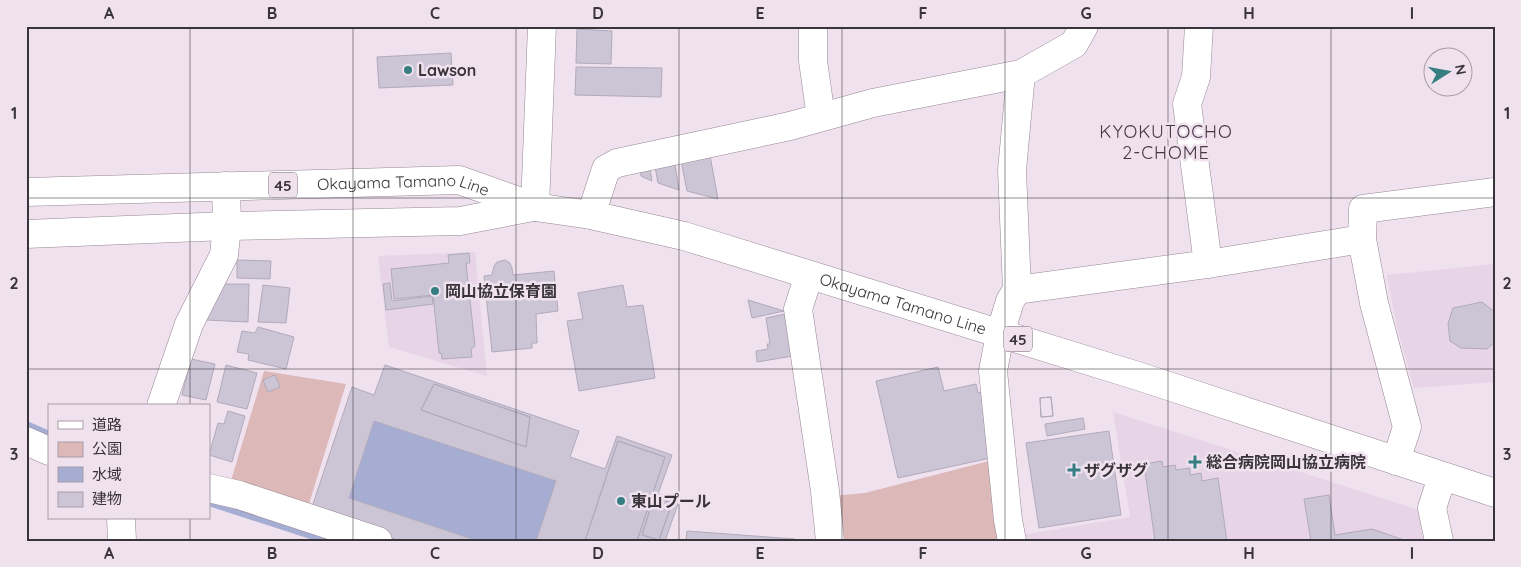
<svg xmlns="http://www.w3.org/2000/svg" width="1521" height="567" viewBox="0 0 1521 567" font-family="Quicksand,'Noto Sans JP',sans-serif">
<rect width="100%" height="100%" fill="#f0e1ef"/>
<path fill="#e8d4e7" d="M475 252 487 376 389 347 378 256Z
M1495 264V382L1414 388 1397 328 1387 275Z
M1113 412 1425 512 1431 541H1023L1021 535 1130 517Z"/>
<path fill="#dcb8b8" d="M264 371 346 384 308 507 230 484Z
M989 461 1004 541H838L832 496 865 493Z"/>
<path fill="#a5add2" d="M374 421 556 481 536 541H478L349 498Z"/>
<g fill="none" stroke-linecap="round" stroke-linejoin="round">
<path stroke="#a5add2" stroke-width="8" d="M26 425 49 435
M209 502 329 541"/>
</g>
<path fill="#cbc5d6" stroke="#b0aabb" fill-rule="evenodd" d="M577 29 612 31 611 64 576 63Z
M451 53 453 85 379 88 377 57Z
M576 67 662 68 661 97 575 95Z
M709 150 718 199 687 191 680 155Z
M674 158 679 190 658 183 654 161Z
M649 163 652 181 641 176 640 166Z
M469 253 470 263H466L475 346 471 349 472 357 442 359 441 353H439L433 295 394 299 391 269 449 263 448 255Z
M237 260 271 261 270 279 237 278Z
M505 260 510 263 512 268 513 275 554 271 558 311 536 314 537 343H532V348L492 352 484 276 492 275 494 266 497 262Z
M390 283 392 301 432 296 433 304 386 310 383 284Z
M221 284H249L248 322 206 320 207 308 213 309V295L219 296Z
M263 285 290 288 286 323 258 322Z
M623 285 627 307 643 305 655 378 579 391 567 321 583 319 578 293Z
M748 300 784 311 752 318Z
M1482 302 1495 312V342L1487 349 1461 348 1450 341 1448 324 1453 308Z
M790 313 799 355 757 362 756 351 768 349 767 344H770L766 318Z
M258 327 294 337 286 369 248 360 249 354 237 352 242 331 255 333Z
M191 359 215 364 206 400 182 395Z
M226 365 257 373 247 409 217 402Z
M385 365 579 431 570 457 605 469 617 436 672 455 658 494 679 501 665 541H637L665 457 618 441 585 541H536L556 481 374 421 349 498 478 541H400L311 510 352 387 374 395ZM434 384 530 417 526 447 421 410ZM654 497 672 503 659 540 642 535Z
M938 367 944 391 976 384 978 393 985 391 995 457 898 478 876 381Z
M275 375 280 387 268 392 263 380Z
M434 384 530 417 526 447 421 410Z
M1051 397 1053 416 1041 417 1040 398Z
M1051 397 1053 416 1041 417 1040 398Z
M228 411 245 416 232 462 209 455 218 423 224 424Z
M1083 418 1085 429 1047 436 1045 424Z
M1109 431 1121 515 1039 528 1026 443Z
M618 441 665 457 637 541H585Z
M1162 461 1163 467 1175 465 1176 470 1190 468V475L1201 473 1202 481 1218 478 1227 541H1155L1144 464Z
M1329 495 1335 535 1372 529 1407 541H1311L1304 499Z
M654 497 672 503 659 540 642 535Z
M687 531 795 539V541H686Z"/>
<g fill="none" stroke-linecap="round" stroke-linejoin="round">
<defs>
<path id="minor" d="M813 26V61L821 117
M1199 26 1196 77 1187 104 1208 264
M535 207 542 26
M591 215 606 169 617 163 790 126 873 103 1021 74 1074 44 1084 26
M809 275 798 309 825 491 830 541
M1017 290 1012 170 1021 74
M161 406 189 324 224 255 227 226 226 186
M26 441 49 451
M1396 461 1407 427 1374 303 1362 239 1363 209 1495 192
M209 488 239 495 378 541
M121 518 122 541
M1012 541 1008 520 993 371 1000 334 1010 301 1017 290 1208 264 1362 239
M1439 541 1432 508 1442 477"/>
<g id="major">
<path id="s1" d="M26 192 459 180 535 207 591 215 684 236 1141 377 1495 493"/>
<path d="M26 234 227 226 460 221 533 207"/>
</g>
</defs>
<use href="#minor" stroke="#958794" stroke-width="29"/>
<use href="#major" stroke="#958794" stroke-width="29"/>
<use href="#minor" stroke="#fff" stroke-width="28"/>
<use href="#major" stroke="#fff" stroke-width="28"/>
</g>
<path fill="none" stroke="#393439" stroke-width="1" stroke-opacity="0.55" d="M190 26V406M353 26V541M516 26V541M679 26V541M842 26V541M1005 26V541M1168 26V541M1331 26V541M26 198H1495M26 369H1495M190 518V541"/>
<g fill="#357e82" stroke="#f0e1ef" stroke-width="2">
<circle cx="408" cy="70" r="5"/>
<circle cx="435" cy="291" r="5"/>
<path d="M1192.5 454.5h5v5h5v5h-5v5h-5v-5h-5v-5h5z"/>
<path d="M1071.5 462.5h5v5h5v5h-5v5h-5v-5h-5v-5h5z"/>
<circle cx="621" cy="501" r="5"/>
</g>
<g text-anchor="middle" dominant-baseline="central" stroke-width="5" stroke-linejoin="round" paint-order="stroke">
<g fill="#f0e1ef" stroke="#706870" stroke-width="1">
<rect x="269" y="172.5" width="28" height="25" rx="4"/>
<rect x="1004" y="326.5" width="28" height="25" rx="4"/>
</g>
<g font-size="15" font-weight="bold" fill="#393439">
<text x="283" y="185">45</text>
<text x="1018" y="339">45</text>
</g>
<g font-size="16" font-weight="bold" fill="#393439" stroke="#f0e1ef" text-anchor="start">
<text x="418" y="70">Lawson</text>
<text x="445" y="291">岡山協立保育園</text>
<text x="1206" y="462">総合病院岡山協立病院</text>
<text x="1084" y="470">ザグザグ</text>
<text x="631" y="501">東山プール</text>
</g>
<g font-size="16" fill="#393439" stroke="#f0e1ef">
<text stroke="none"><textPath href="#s1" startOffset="378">Okayama Tamano Line</textPath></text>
<text stroke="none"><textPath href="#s1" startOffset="895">Okayama Tamano Line</textPath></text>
</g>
<g font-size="18" letter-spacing="1" fill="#453944" stroke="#f0e1ef">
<text x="1166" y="131">KYOKUTOCHO<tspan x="1166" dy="21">2-CHOME</tspan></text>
</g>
</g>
<rect width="1521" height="567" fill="none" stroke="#f0e1ef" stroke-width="55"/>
<rect x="48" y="404" width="162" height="115" fill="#f0e1ef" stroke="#a79ca6"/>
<rect x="58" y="421" width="25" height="8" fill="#ffffff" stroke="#a79ca6"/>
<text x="92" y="430" font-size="15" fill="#393439">道路</text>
<rect x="58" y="442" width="25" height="15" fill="#dcb8b8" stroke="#a79ca6"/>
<text x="92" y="454" font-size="15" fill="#393439">公園</text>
<rect x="58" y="467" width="25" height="15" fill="#a5add2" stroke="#a79ca6"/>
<text x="92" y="480" font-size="15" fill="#393439">水域</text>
<rect x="58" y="492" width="25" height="15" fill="#cbc5d6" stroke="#a79ca6"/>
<text x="92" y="504" font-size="15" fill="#393439">建物</text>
<g transform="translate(1448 72) rotate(79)"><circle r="24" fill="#f0e1ef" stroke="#a79ca6"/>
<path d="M0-4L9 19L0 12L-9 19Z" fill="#357e82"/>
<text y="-8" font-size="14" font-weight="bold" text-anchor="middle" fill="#393439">N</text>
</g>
<rect x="28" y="28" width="1466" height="512" fill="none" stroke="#393439" stroke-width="2"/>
<g font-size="16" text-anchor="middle" font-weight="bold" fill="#393439">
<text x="109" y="19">A</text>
<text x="272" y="19">B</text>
<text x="435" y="19">C</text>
<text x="598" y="19">D</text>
<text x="760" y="19">E</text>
<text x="923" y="19">F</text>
<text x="1086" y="19">G</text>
<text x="1249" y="19">H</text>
<text x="1412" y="19">I</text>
<text x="14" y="119">1</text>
<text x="1507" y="119">1</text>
<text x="14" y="289">2</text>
<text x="1507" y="289">2</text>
<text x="14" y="460">3</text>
<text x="1507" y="460">3</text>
<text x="109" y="559">A</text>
<text x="272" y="559">B</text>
<text x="435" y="559">C</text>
<text x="598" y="559">D</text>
<text x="760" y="559">E</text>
<text x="923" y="559">F</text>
<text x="1086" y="559">G</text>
<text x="1249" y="559">H</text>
<text x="1412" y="559">I</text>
</g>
</svg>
